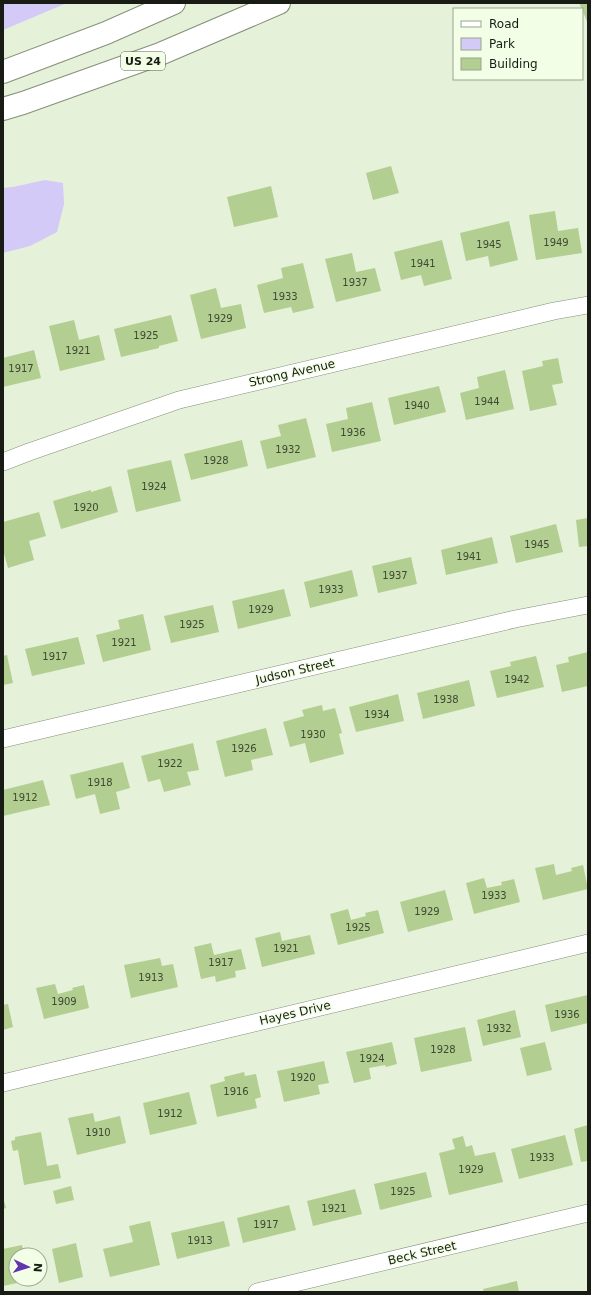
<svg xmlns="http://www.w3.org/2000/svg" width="591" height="1295" viewBox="0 0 591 1295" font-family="'DejaVu Sans',sans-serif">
<rect width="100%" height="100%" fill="#e5f1d9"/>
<path fill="#d3caf7" d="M3 3H67L3 30Z
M45 180 63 183 64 204 57 232 30 246 3 253V188L13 187Z"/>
<path fill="#b2ce91" d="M579 3H588V24L582 9Z
M391 166 399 193 373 200 366 173Z
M271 186 278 217 234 227 227 197Z
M555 211 558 231 578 228 582 253 536 260 529 215Z
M509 221 518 260 490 267 488 256 466 261 460 233Z
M442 240 452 279 424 286 421 275 401 280 394 252Z
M352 253 356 272 375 268 381 291 336 302 325 259Z
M303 263 314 308 293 313 291 307 264 313 257 285 283 278 281 268Z
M216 288 221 308 241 304 246 328 201 339 190 295Z
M171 315 178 341 159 346V348L121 357 114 329Z
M74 320 79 340 99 335 105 360 60 371 49 326Z
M34 350 41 378 3 387V358Z
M558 358 563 383 552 385 557 405 530 411 522 371 543 366 542 361Z
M505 370 514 409 466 420 460 393 479 388 477 377Z
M439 386 446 412 394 425 388 398Z
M372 402 381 441 332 452 326 424 348 419 346 408Z
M306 418 316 457 267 469 260 441 281 436 278 425Z
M242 440 248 466 191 480 184 454Z
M171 460 181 501 136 512 127 470Z
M111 486 118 512 61 529 53 501 91 490V492Z
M39 512 46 536 29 541 34 560 8 568 3 550V522Z
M588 518V546L579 547 576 520Z
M556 524 563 552 516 563 510 536Z
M492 537 498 563 446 575 441 550Z
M411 557 417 584 378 593 372 566Z
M352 570 358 596 310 608 304 582Z
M284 589 291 616 238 629 232 601Z
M213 605 219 632 171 643 164 616Z
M143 614 151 650 103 662 96 635 120 629 118 620Z
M78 637 85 664 32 676 25 649Z
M588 652V686L562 692 556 665 569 662 568 657Z
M7 655 13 683 3 685V656Z
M536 656 544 687 497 698 490 671 511 666 510 662Z
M469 680 475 706 423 719 417 693Z
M398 694 404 721 356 732 349 707Z
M322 705 323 711 335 708 342 733 339 734 344 754 310 763 305 743 290 747 283 722 304 716 302 710Z
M266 728 273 755 251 760 253 770 225 777 216 741Z
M193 743 199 770 187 772 191 785 164 792 160 779 148 782 141 756Z
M123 762 130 788 116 792 120 809 100 814 95 794 76 799 70 775Z
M43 780 50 805 3 816V790Z
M554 864 556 875 572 871 571 868 583 865 588 889 543 900 535 868Z
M484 878 487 888 502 885 501 882 514 879 520 902 474 914 466 883Z
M445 890 453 920 408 932 400 902Z
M348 909 351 920 366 916 365 913 378 910 384 933 338 945 330 914Z
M280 932 282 941 310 935 315 954 262 967 255 938Z
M211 943 214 955 241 949 246 969 235 971 236 977 216 982 215 976 201 979 194 947Z
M160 958 162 966 173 964 178 987 131 998 124 965Z
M55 984 58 994 73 990 72 988 84 985 89 1008 44 1019 36 988Z
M588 995V1023L551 1032 545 1005Z
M8 1004 13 1027 3 1030V1005Z
M515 1010 521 1037 483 1046 477 1020Z
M465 1027 472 1061 421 1072 414 1038Z
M392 1042 397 1064 386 1067 385 1065 369 1068 371 1079 354 1083 346 1052Z
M545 1042 552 1070 527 1076 520 1048Z
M324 1061 329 1083 318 1085 320 1094 284 1102 277 1071Z
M244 1072 245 1076 256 1074 261 1097 255 1099 257 1108 217 1117 210 1085 225 1081 224 1077Z
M189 1092 197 1124 150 1135 143 1103Z
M93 1113 95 1122 120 1116 126 1143 77 1155 68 1118Z
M588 1125V1161L581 1162 574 1129Z
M41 1132 47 1166 58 1164 61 1178 24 1185 18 1150 13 1151 11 1141 15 1140V1137Z
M565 1135 573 1165 519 1179 511 1149Z
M463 1136 466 1147 472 1145 475 1156 495 1152 503 1182 449 1195 439 1153 455 1149 452 1139Z
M426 1172 432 1197 380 1210 374 1184Z
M71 1186 74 1200 56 1204 53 1191Z
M355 1189 362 1214 313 1226 307 1201Z
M3 1197 6 1208 3 1209Z
M289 1205 296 1230 243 1243 237 1218Z
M150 1221 160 1265 110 1277 103 1249 133 1242 129 1226Z
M224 1221 230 1246 177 1259 171 1233Z
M76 1243 83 1277 59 1283 52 1249Z
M22 1245 24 1255H16V1279L31 1280 3 1286V1249Z
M517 1281 519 1292H484L483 1289Z"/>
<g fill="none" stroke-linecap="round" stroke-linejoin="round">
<defs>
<path id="minor" d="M3 462 29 452 179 400 554 311 588 305
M3 739 515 619 588 605
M3 1083 588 943
M257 1292 588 1213"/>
<path id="trunk" d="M3 72 106 33 174 3
M3 109 23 103 160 54 279 3"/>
</defs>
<use href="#minor" stroke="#858f79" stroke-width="18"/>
<use href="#trunk" stroke="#858f79" stroke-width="24"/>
<use href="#minor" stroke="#fff" stroke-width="17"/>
<use href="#trunk" stroke="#fff" stroke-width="22"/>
</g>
<g text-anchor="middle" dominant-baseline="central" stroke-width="3" stroke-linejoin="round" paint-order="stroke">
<g font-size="10" fill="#3e4833">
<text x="556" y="242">1949</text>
<text x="489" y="244">1945</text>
<text x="423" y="263">1941</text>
<text x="355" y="282">1937</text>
<text x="285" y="296">1933</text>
<text x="220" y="318">1929</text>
<text x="146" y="335">1925</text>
<text x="78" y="350">1921</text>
<text x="21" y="368">1917</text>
<text x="487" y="401">1944</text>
<text x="417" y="405">1940</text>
<text x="353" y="432">1936</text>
<text x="288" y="449">1932</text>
<text x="216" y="460">1928</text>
<text x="154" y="486">1924</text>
<text x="86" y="507">1920</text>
<text x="537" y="544">1945</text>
<text x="469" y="556">1941</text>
<text x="395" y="575">1937</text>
<text x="331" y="589">1933</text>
<text x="261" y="609">1929</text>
<text x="192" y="624">1925</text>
<text x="124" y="642">1921</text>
<text x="55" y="656">1917</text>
<text x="517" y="679">1942</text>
<text x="446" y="699">1938</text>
<text x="377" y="714">1934</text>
<text x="313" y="734">1930</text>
<text x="244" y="748">1926</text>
<text x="170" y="763">1922</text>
<text x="100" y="782">1918</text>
<text x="25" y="797">1912</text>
<text x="494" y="895">1933</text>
<text x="427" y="911">1929</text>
<text x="358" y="927">1925</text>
<text x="286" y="948">1921</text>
<text x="221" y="962">1917</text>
<text x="151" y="977">1913</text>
<text x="64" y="1001">1909</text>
<text x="567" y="1014">1936</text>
<text x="499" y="1028">1932</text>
<text x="443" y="1049">1928</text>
<text x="372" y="1058">1924</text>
<text x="303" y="1077">1920</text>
<text x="236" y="1091">1916</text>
<text x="170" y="1113">1912</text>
<text x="98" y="1132">1910</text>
<text x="542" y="1157">1933</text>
<text x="471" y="1169">1929</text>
<text x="403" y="1191">1925</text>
<text x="334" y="1208">1921</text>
<text x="266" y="1224">1917</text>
<text x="200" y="1240">1913</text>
</g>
<rect fill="#f2fee6" stroke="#596053" stroke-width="1" x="121" y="52" width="44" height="18" rx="3"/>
<g font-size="11" font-weight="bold" fill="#181c14">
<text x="143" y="61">US 24</text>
</g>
<g font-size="12" fill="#181c14" stroke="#f2fee6">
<text transform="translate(292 373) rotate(-13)">Strong Avenue</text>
<text transform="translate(295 671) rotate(-13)">Judson Street</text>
<text transform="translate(295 1013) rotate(-13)">Hayes Drive</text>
<text transform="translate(422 1253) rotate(-13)">Beck Street</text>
</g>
</g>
<rect width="591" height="1295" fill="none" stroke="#181c14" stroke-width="8"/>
<rect x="453" y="8" width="130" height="72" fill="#f2fee6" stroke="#9ba492"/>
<rect x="461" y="21" width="20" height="6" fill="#ffffff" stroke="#9ba492"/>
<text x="489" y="28" font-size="12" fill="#181c14">Road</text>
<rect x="461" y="38" width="20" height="12" fill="#d3caf7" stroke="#9ba492"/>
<text x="489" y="48" font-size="12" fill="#181c14">Park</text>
<rect x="461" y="58" width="20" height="12" fill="#b2ce91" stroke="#9ba492"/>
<text x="489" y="68" font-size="12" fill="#181c14">Building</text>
<g transform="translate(28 1267) rotate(94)"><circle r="19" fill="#f2fee6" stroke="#9ba492"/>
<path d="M0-3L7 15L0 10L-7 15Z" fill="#6036ae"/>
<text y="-6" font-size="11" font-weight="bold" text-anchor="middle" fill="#181c14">N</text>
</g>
</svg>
